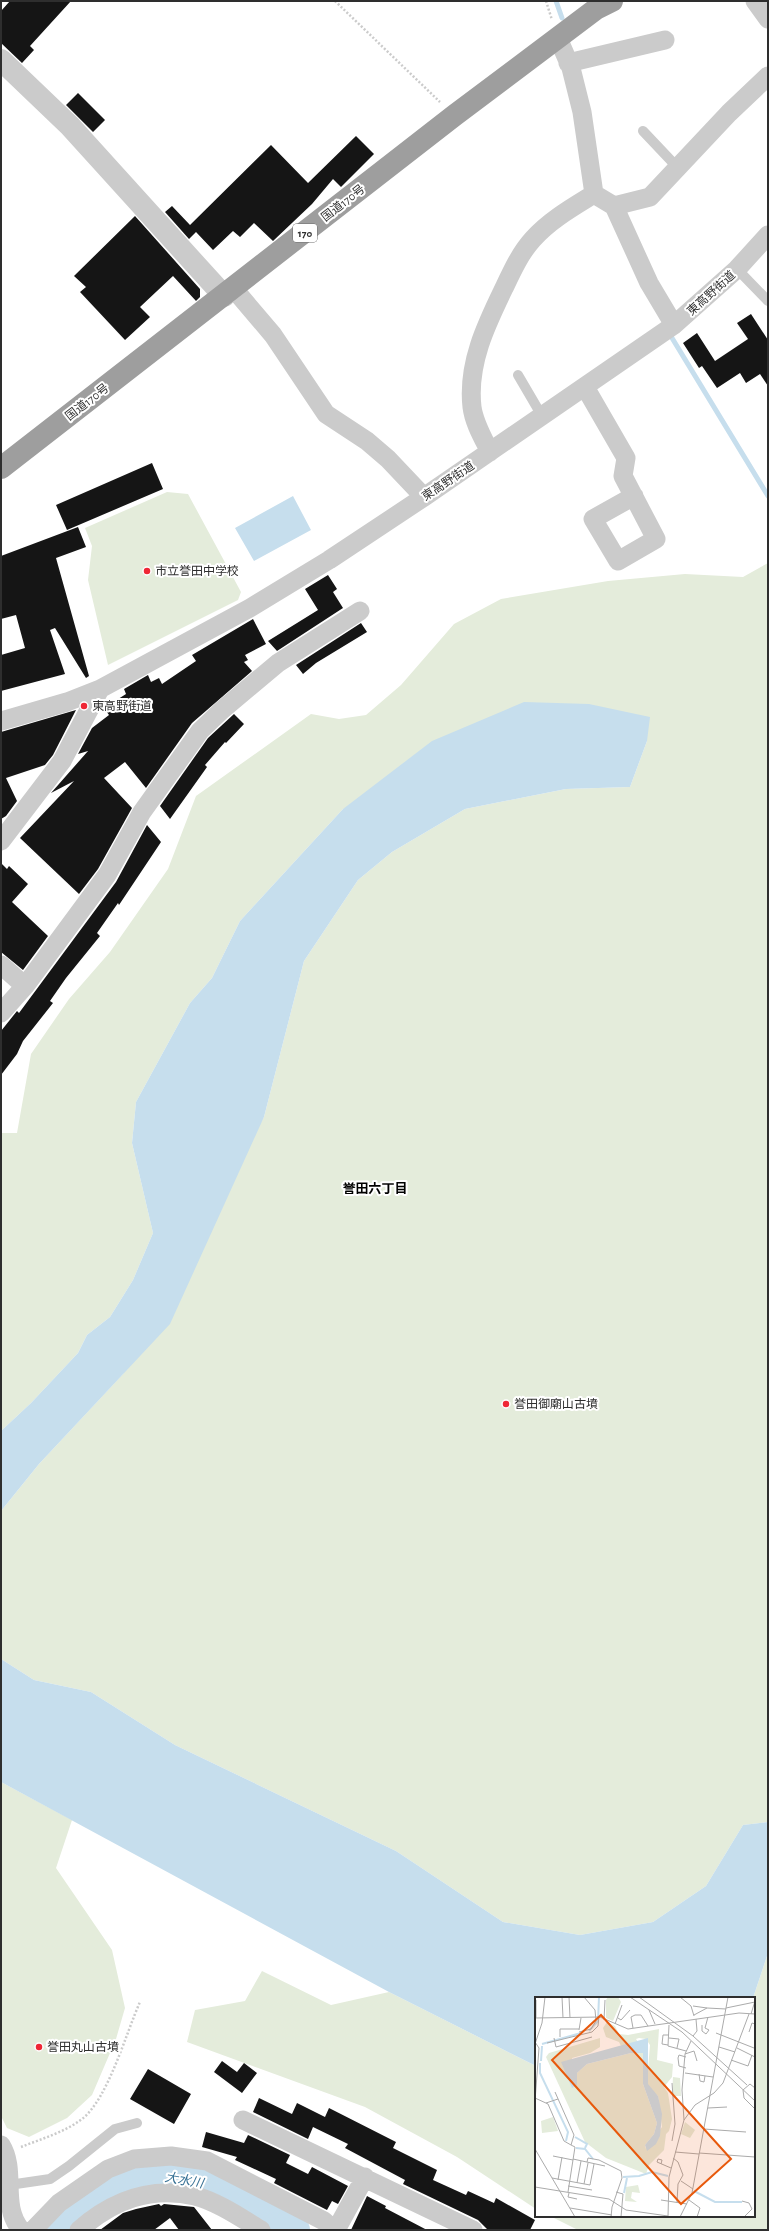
<svg xmlns="http://www.w3.org/2000/svg" width="769" height="2231" viewBox="0 0 769 2231" font-family="'Alegreya Sans','Noto Sans JP',sans-serif">
<rect width="100%" height="100%" fill="#fff"/>
<path fill="#e4ecdb" d="M167 492 188 494 241 592 238 600 108 665 88 580 92 546 85 528Z
M768 563V1822L743 1825 706 1886 653 1922 580 1935 503 1922 396 1851 175 1745 91 1692 34 1680 1 1659V1511L39 1464 123 1374 264 1117 304 961 358 880 392 852 465 809 566 789 630 787 647 741 343 809 240 921 212 978 190 1003 136 1102 132 1143 153 1233 133 1280 110 1317 87 1335 78 1353 31 1403 1 1431V1133H17L31 1054 69 999 110 952 168 869 196 796 311 714 339 719 366 715 401 685 454 624 501 599 608 581 685 574 743 577Z
M1 1782 72 1820 56 1868 112 1950 125 2008 116 2039 92 2095 67 2118 29 2137 7 2128 1 2116Z
M768 1953V2230H578L550 2216H754L753 1998Z
M262 1971 331 2005 389 1992 536 2066V2209L457 2157 365 2107 187 2042 195 2010 245 2001Z"/>
<path fill="#c6deed" d="M293 496 311 530 254 561 235 528Z
M524 702 589 704 650 717 647 741 630 787 566 789 465 809 392 852 358 880 304 961 264 1117 170 1324 39 1464 1 1511V1431L31 1403 78 1353 87 1335 110 1317 133 1280 153 1233 132 1143 136 1102 190 1003 212 978 240 921 343 809 432 741Z
M1 1659 34 1680 91 1692 175 1745 396 1851 503 1922 580 1935 653 1922 706 1886 743 1825 768 1822V1953L753 1998H536V2066L389 1992 1 1782Z"/>
<g fill="none" stroke-linecap="round" stroke-linejoin="round">
<path stroke="#c6deed" stroke-width="5" d="M556 1 562 18
M669 333 768 496"/>
<path stroke="#c6deed" stroke-width="30" d="M53 2230C61 2222 68 2213 77 2206 115 2175 173 2168 218 2188 244 2200 270 2216 295 2230"/>
</g>
<path fill="#151515" d="M10 1H71L30 46 34 50 22 63 1 43V11Z
M78 93 105 120 93 132 66 105Z
M356 136 374 154 341 187 333 179 312 204 273 241 254 223 240 237 233 231 213 250 196 232 189 239 165 212 172 206 190 225 271 145 308 183Z
M135 216 200 289V297L196 301 173 276 140 307 150 317 125 340 80 292 86 287 74 276Z
M751 314 768 340V386L760 374 746 383 740 373 717 388 702 366 699 368 683 343 697 333 715 361 748 339 737 323Z
M152 463 163 489 67 530 56 505Z
M78 527 86 547 56 558 89 676 86 678 55 628 50 630 65 674 1 691V655L25 648 16 615 1 619V556Z
M328 575 337 589 333 592 343 608 277 651 268 641 318 610 305 589Z
M253 619 266 644 245 655 248 660 244 662 252 671 192 723 146 788 125 762 104 778 132 808 98 869 79 894 20 838 74 781 51 793 88 751 78 754 92 728 109 715 104 708 126 694 124 689 148 675 151 682 159 678 162 684 196 661 192 655Z
M361 623 367 632 316 663 303 674 296 665Z
M76 710 53 755 45 765 6 778 17 801 6 816 1 819V732Z
M234 714 244 724 226 743 225 742 205 765 207 767 170 819 160 806 208 738Z
M147 825 161 842 119 905 118 903 97 933 100 936 66 978 50 1001 53 1003 23 1041 17 1054 1 1075V1031L17 1011 19 1013 116 882Z
M1 863 7 869 9 866 28 884 12 902 48 936 23 970 1 952Z
M222 2061 237 2072 244 2063 257 2073 242 2093 214 2072Z
M148 2069 191 2094 174 2124 130 2099Z
M259 2098 292 2114 297 2103 325 2117 329 2108 396 2142 393 2148 437 2170 433 2180 466 2195 468 2191 494 2203 496 2198 535 2220 530 2230H488L478 2220 403 2184 405 2180 345 2148 348 2144 313 2127 308 2139 253 2112Z
M206 2132 244 2143 248 2135 290 2155 286 2163 308 2174 312 2167 348 2186 338 2204 332 2201 327 2210 274 2183 276 2179 235 2160 237 2157 202 2147Z
M367 2196 386 2206 385 2208 427 2230H351Z
M159 2204 161 2206 164 2204 194 2207 212 2230H179L170 2218 154 2230H100L123 2213 136 2209Z"/>
<g fill="none" stroke-linecap="round" stroke-linejoin="round">
<path stroke="#cbcbcb" stroke-width="2.5" stroke-dasharray="2 2" stroke-linecap="butt" d="M335 1 440 102
M546 1 552 20
M21 2147C41 2139 65 2132 82 2119 108 2099 126 2033 140 2002"/>
<path stroke="#cbcbcb" stroke-width="10" d="M643 131 678 168
M737 269 768 301
M518 375 542 416
M9 2185 50 2179 69 2166 115 2129 137 2123"/>
<path stroke="#cbcbcb" stroke-width="19" d="M755 1 768 19
M558 38 571 68 582 112 594 194
M568 63 665 40
M614 206 649 283 674 325
M234 289 273 335 326 414 367 441 388 459 424 497
M585 387 626 458 623 476 656 539 618 561 593 519 634 496
M490 452C483 438 474 423 472 407 467 363 487 323 505 286 513 269 521 252 533 239 550 220 573 207 594 194L614 206 650 197 729 113 768 76
M1 721 67 702 100 689 250 608 329 560 424 497 674 325 737 269 768 235
M1 841 62 761 100 689
M1 965 25 986
M1 1013 25 986 107 875 142 812 200 731 222 710 278 663 360 611
M243 2120 473 2230
M1 2145C17 2171 0 2205 21 2230
M33 2230 59 2203 108 2169 134 2159 171 2156 207 2161 324 2221 334 2230
M79 2230C113 2200 150 2186 195 2196 218 2202 241 2218 261 2230
M336 2230 365 2177"/>
<path stroke="#cbcbcb" stroke-width="22" d="M1 60 70 126 224 296"/>
<path stroke="#9e9e9e" stroke-width="22" d="M1 468 455 115 596 9 612 1"/>
</g>
<g fill="#ef2635" stroke="#fff" stroke-width="1.5">
<circle cx="147" cy="571" r="4"/>
<circle cx="84" cy="706" r="4"/>
<circle cx="506" cy="1404" r="4"/>
<circle cx="39" cy="2047" r="4"/>
</g>
<g text-anchor="middle" dominant-baseline="central" stroke-width="4" stroke-linejoin="round" paint-order="stroke">
<rect fill="#fff" stroke="#6d6d6d" stroke-width="1" x="293" y="224" width="24" height="18" rx="3"/>
<g font-size="11" font-weight="bold" fill="#2e2e2e">
<text x="305" y="233">170</text>
</g>
<g font-size="12" fill="#2e2e2e" stroke="#fff">
<text transform="translate(343 203) rotate(-38)">国道170号</text>
<text transform="translate(711 293) rotate(-42)">東高野街道</text>
<text transform="translate(87 402) rotate(-38)">国道170号</text>
<text transform="translate(448 481) rotate(-34)">東高野街道</text>
</g>
<g font-size="12" fill="#2e2e2e" stroke="#fff" text-anchor="start">
<text x="155" y="571">市立誉田中学校</text>
<text x="92" y="706">東高野街道</text>
<text x="514" y="1404">誉田御廟山古墳</text>
<text x="47" y="2047">誉田丸山古墳</text>
</g>
<g font-size="13" font-weight="bold" fill="#000" stroke="#fff">
<text x="375" y="1189">誉田六丁目</text>
</g>
<g font-size="13" font-style="italic" fill="#377195" stroke="#fff">
<text transform="translate(184 2181) rotate(10)">大水川</text>
</g>
</g>
<g transform="translate(535 1997)">
<rect width="220" height="220" fill="#fff"/>
<path d="M73 0H83L86 5 78 24 71 21V3ZM72 25 80 29 84 37 93 38 124 32 122 63 138 67 137 80 129 90 133 96 137 122 134 134 131 137 129 153 114 168 111 177 71 161 50 145 11 60 14 56 65 41V50L55 56 37 61 36 90 42 76 52 67 96 56H108V87L122 126 119 137 110 148 111 152 127 130 123 99 114 91 112 84 115 48 111 42 104 41 101 42 103 45 86 49 84 45 71 40 68 31ZM138 80 145 81 146 99H137ZM18 120 23 134 7 136 6 124ZM150 125 160 133 155 141 146 137ZM103 188 105 196 97 195 96 201 102 205 90 204 91 190Z" fill="#e4ecdb"/>
<path d="M113 41V87L123 99 127 117 125 139 121 147 112 154 110 148 119 137 122 126 108 87V56H96L52 67 42 76V88L37 91 26 65Z" fill="#c6deed"/>
<path fill="none" stroke="#c6deed" stroke-width="2" d="M54 34 63 24 64 0M7 47 46 36M6 64 7 49M5 66V76L33 135 31 144M40 140 52 147 50 151M41 151 50 152 58 162M88 180 104 179 117 175 133 179M159 194 180 205H207M89 196 92 181"/>
<path fill="none" stroke="#ababab" stroke-width="1" d="M27 0 28 21M34 0 35 21M95 0 147 35 220 104M104 0 158 39 212 88M145 0 156 9 159 19M1 3V21M158 9 172 11M191 11 220 5M114 13 120 27M216 17 220 4M159 18 172 11 191 12M0 21 65 20 93 32 204 16 220 17M83 21 86 23 95 13M69 23 70 3M80 27 87 8M134 28 133 49 151 54M167 28V34L171 37 174 33 170 31 173 20M98 31 96 20 100 18H106L113 29M44 33 46 21M44 35 56 32 61 24 60 13 49 0M214 35 217 26 220 27M181 36 219 51M158 39 162 34 161 22M25 40V32H44M19 41 21 50 57 40M134 41 144 42 142 51M0 45 4 51 0 104M12 46 57 35 63 29 64 19M0 47 7 26 10 0M133 48 127 47 128 38H134M184 50 200 55M202 51 220 60M150 57 159 54 162 64M151 60 144 58 143 61 144 69 151 71M196 63 213 69 217 58M150 76 178 80M164 77 165 84 169 85 170 79M208 93 209 101 220 112M208 93 215 87 220 91M20 95 39 138 36 148 40 150 33 195M0 101 13 107 29 144 36 148M11 106 23 102M173 111 192 110M149 123 147 93 150 57 156 44M169 132 211 135M137 144 140 127 137 86M0 152 40 220M140 155 164 157M164 156 220 160M18 159 38 163M138 161 143 165 148 178 143 187 142 205M38 162 70 169M52 165 53 161 64 163 86 174 87 181 77 210 76 220M126 167 127 163 123 162 122 165 136 171M17 181 55 188 59 167M23 183 27 160M146 184 158 192M42 186 46 164M49 187 53 166M33 189 57 193M0 190 74 202 91 213 133 219M81 195 88 197 86 220M34 196 33 200 42 202M126 203 152 207M154 203 165 211 162 220M207 204 214 206 217 212 209 220M35 211 77 218M133 220 134 180 149 123 160 108 179 96 188 86 214 17M145 220 157 196 193 0"/>
<path fill="#e8590c" fill-opacity="0.15" stroke="#e8590c" stroke-width="2" d="M66 18 196 162 146 207 17 63Z"/>
<rect width="220" height="220" fill="none" stroke="#2e2e2e" stroke-width="2"/>
</g>
<rect width="769" height="2231" fill="none" stroke="#2e2e2e" stroke-width="4"/>
</svg>
